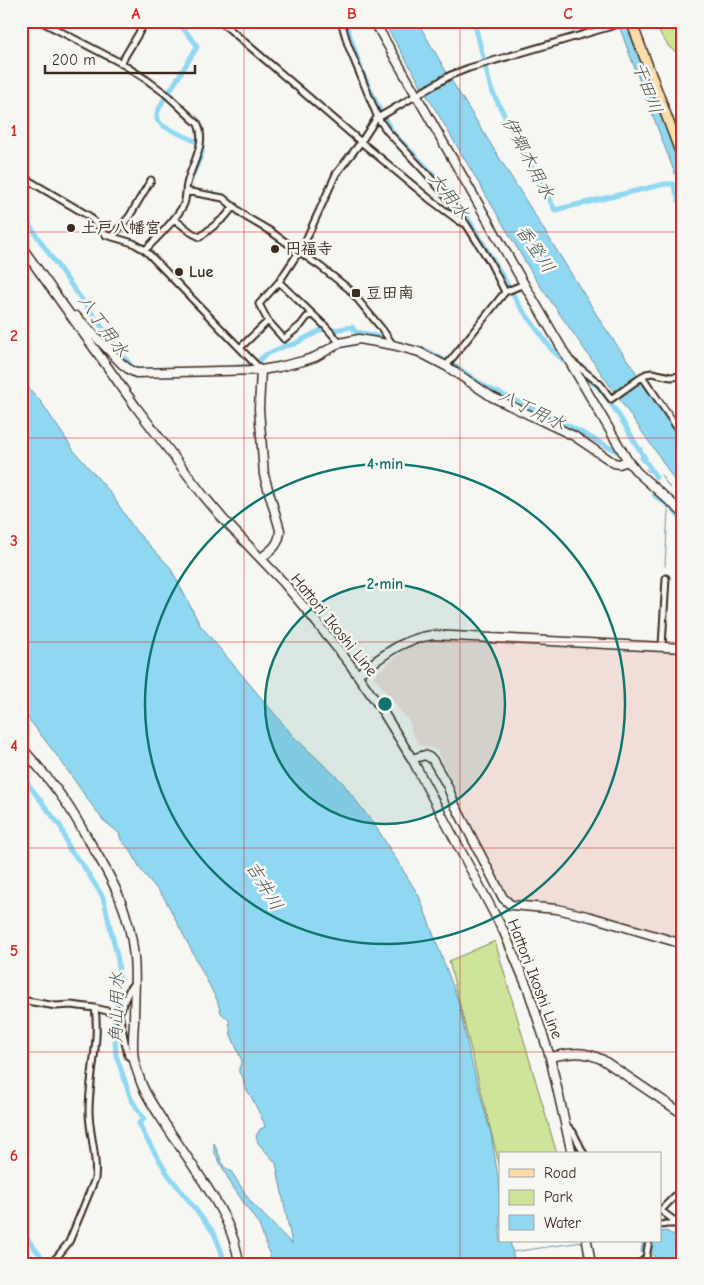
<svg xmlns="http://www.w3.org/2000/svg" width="704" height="1285" viewBox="0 0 704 1285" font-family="'Comic Neue','Klee One',sans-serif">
<rect width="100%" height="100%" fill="#f6f6f2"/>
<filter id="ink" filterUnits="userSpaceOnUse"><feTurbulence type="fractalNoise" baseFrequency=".02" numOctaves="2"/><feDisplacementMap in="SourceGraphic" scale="10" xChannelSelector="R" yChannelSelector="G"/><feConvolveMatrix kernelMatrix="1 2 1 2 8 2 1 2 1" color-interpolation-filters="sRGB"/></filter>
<g filter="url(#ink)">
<path fill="#f0ded9" d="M436 639 683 652V940L599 915 550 904 517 903 512 901 506 896 460 809 442 761 437 751 431 748 420 745 411 731V724L373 676 401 652 417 643Z"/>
<path fill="#cee499" stroke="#84875c" d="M652 21H683V57L669 47Z
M495 941 557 1154H500V1168L449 961Z"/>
<path fill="#90d8f2" stroke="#6e929d" d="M383 21H417L451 80 603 325 683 440V494L659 456 536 280Z
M617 21H629L683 165V195Z
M21 379 41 402 74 451 110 492 135 530 170 567 200 625 294 737 342 782 378 830 419 896 458 1000 470 1056 491 1134 500 1189V1241H510L515 1264H273L259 1225 231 1184 214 1151V1143L224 1167 231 1171 250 1201 292 1244 276 1163 258 1143 256 1136 260 1129 265 1127 264 1123 253 1100 244 1085 243 1077 239 1073V1068L242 1061 231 1035 229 1020 221 1013 217 1000 165 899 141 870 131 851 121 840 119 833 103 820 88 800 61 761 21 709Z
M666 1231 673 1235 681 1234 683 1232V1264H653L655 1261 654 1256 650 1253 641 1252 643 1241H660V1232Z"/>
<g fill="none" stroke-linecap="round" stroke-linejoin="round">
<path stroke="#6e929d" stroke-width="1" d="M639 450 642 448
M646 469 649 472 650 471
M661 475 670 488
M665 566 668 511 669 505
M513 1252 582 1242"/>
<path stroke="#90d8f2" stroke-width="5" d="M345 21 361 69 381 113 395 135 435 176 467 217 496 265 519 305 552 350 568 364
M474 21 491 89 520 146 555 210 665 184H673L683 210
M168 94 197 47 196 44 177 21
M165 97 157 113V120L163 126 197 142
M188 187 202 153V147
M21 212C56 266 95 318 134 370H137
M334 330 352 327 356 332 368 334 386 339
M416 348 423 349 446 361
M258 361 267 354 285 346 294 344 325 328
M452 364 486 387 569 426 616 451
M231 368 251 365
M583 375C588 379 594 383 599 388 618 409 629 435 645 458
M642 458 647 463 656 477
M654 494 655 496 671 507 683 521
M21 775 61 827 69 849 82 864 103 897 118 960 119 979 117 1008 114 1023 116 1055 131 1099 144 1119 139 1123 146 1138 167 1173 214 1233 222 1253 224 1264
M21 1231 47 1264"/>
<defs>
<path id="street" d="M40 21 121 63 147 80 166 94 198 124C207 144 191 165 187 184 185 191 187 199 183 206 173 223 158 237 145 250
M220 21 361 142 432 201 459 221 466 224 490 262 505 292
M341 21 348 45 378 118 387 131 427 174 447 197 466 224
M121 63 146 21
M21 176 89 216 106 235 133 243 145 250 261 370
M186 191 223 198 246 217 270 231 321 267 349 289 382 329 393 345
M174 219 192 233 200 237 225 217 234 206
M112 236 129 217 151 180
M279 282 259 304 268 321 284 339 301 325 307 317 313 315
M340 343 325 326 279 282 304 244 336 174 361 142 376 119 451 75 469 68 629 21
M240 348 268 321
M570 360 600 384 611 399 646 374 652 373 671 377 683 376
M446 366 505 292 524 284
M642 376 678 429 683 427
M662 646 666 578
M21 1000 56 1006 71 1005 95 1008 119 1014
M134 1060 128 1056 119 1014 130 988 134 983
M566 1125 573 1132 584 1154
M660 1210 683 1227
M661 1210 683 1188
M660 1225 667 1224H679L683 1220
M50 1264 57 1257 69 1242 95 1179C98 1156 89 1134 89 1111 89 1076 100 1042 95 1008
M639 1264 646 1258 649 1241"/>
<path id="secondary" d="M374 21 524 284 628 461 637 472 683 513
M21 246 136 407 203 495 224 520 283 582 309 613 349 663 380 707 412 759 504 932 528 989 550 1057 572 1154
M76 316 122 364 130 370 136 373 261 370 279 367 303 361 315 357 340 343 359 339 393 345 419 352 446 366 492 397 574 436 614 463 619 464 628 461
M261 370 259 409 264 475 280 530C280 544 272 550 261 558
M358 674C385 655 399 640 433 635L683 648
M21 747C36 764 51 781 64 800 73 812 80 826 88 839 112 878 130 911 134 957 136 979 134 1000 134 1022 133 1034 132 1047 134 1060 136 1068 139 1077 142 1085 148 1099 157 1112 165 1124 176 1141 188 1158 199 1175 217 1202 235 1230 239 1264
M412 759 425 755 432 759 447 785 455 805 503 898 511 905 557 909 591 917 683 944
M550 1057C571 1053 583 1050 603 1060L683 1114
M587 1241 591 1264"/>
<path id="primary" d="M631 21 683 160"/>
</defs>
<use href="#street" stroke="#3b2a1e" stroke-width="9"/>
<use href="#secondary" stroke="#3b2a1e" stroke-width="11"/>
<use href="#primary" stroke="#3b2a1e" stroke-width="12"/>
<use href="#street" stroke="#f6f6f2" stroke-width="5"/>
<use href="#secondary" stroke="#f6f6f2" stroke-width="8"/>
<use href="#primary" stroke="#fbddab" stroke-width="9"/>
</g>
</g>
<path fill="none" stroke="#d62828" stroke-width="1" stroke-opacity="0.55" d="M244 21V1264M460 21V1264M21 232H683M21 438H683M21 642H683M21 848H683M21 1052H683"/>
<circle cx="385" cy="704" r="120" fill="#0f766e" fill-opacity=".12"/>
<g fill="none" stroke="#0f766e" stroke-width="2.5">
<circle cx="385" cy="704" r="120"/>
<circle cx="385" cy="704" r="240"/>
</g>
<g fill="#3b2a1e" stroke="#f6f6f2" stroke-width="2">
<circle cx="71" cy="228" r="5"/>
<circle cx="275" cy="249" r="5"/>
<circle cx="179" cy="272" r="5"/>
<rect x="351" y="288" width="10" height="10" rx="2.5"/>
</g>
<g text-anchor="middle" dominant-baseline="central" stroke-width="5" stroke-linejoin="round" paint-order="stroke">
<g font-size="16" font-weight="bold" fill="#3b2a1e" stroke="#f6f6f2" text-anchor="start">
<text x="81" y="228">土戸八幡宮</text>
<text x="285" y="249">円福寺</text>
<text x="189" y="272">Lue</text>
<text x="366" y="293">豆田南</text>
</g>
<g font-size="16" fill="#3b2a1e" stroke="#f6f6f2">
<text transform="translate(334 625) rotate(51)">Hattori Ikoshi Line</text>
<text transform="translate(535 979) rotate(69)">Hattori Ikoshi Line</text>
</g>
<g font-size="18" font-style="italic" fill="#505653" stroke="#f6f6f2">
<text transform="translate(647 88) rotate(69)">干田川</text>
<text transform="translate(528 158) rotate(62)">伊郷木用水</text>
<text transform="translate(449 196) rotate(52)">大用水</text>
<text transform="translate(535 249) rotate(56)">香登川</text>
<text transform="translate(103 326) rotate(54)">八丁用水</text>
<text transform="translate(532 410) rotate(26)">八丁用水</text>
<text transform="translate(264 886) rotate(59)">吉井川</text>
<text transform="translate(117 1008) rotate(-89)">角山用水</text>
</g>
</g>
<circle cx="385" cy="704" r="8" fill="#0f766e" stroke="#f6f6f2" stroke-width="2.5"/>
<g font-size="15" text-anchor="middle" font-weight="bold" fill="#0f766e" stroke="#f6f6f2" stroke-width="5" stroke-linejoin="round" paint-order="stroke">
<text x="385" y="469">4 min</text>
<text x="385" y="589">2 min</text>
</g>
<rect width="704" height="1285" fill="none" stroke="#f6f6f2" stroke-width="55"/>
<rect x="499" y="1152" width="162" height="90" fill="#f6f6f2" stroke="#aba49d"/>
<rect x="509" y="1169" width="25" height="8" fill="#fbddab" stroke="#aba49d"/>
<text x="544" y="1178" font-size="15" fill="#3b2a1e">Road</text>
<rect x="509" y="1190" width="25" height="15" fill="#cee499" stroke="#aba49d"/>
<text x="544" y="1202" font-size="15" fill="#3b2a1e">Park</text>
<rect x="509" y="1215" width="25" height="15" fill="#90d8f2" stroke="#aba49d"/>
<text x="544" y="1228" font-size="15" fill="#3b2a1e">Water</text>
<path d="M45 65v8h150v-8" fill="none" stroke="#3b2a1e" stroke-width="2.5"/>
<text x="52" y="65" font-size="15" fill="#3b2a1e" stroke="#f6f6f2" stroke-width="4" paint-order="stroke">200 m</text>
<rect x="28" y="28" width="648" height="1230" fill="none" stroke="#d62828" stroke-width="2"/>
<g font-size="16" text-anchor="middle" font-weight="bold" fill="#d62828">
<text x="136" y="19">A</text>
<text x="352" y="19">B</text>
<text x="568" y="19">C</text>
<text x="14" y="136">1</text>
<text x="14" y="341">2</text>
<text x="14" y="546">3</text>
<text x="14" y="751">4</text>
<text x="14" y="956">5</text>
<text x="14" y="1161">6</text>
</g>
</svg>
